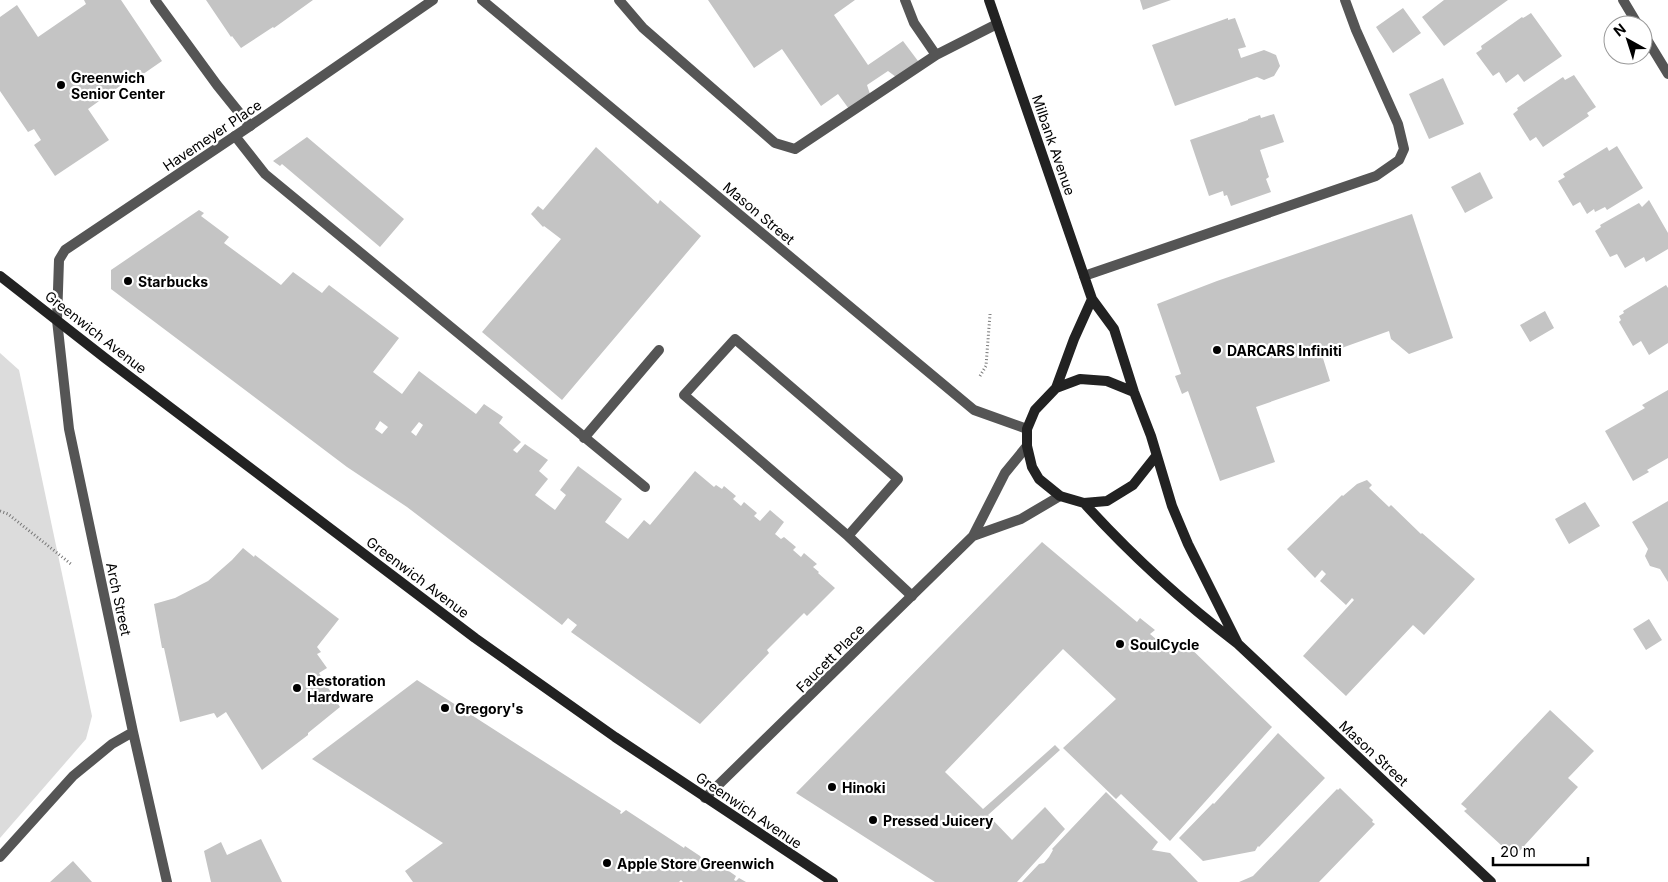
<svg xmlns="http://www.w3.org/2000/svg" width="1668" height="882" viewBox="0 0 1668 882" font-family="Inter,sans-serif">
<rect width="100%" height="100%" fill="#fff"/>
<path fill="#dcdcdc" d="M0 353 19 370 92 716 86 739 0 838Z"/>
<path fill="#c4c4c4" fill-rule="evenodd" d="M84 0H121L162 61 136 79 134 76 88 109 109 140 55 176 34 145 41 140 34 129 28 132 0 91V17L17 5 38 37 86 4Z
M206 0H313L274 28 273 27 241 48 232 36 231 37Z
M708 0H855L834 15 868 65 903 41 918 61 896 77 888 71 867 85 870 94 849 109 838 94 821 106 782 49 754 68Z
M1140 0H1171L1143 10Z
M1444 0H1508L1444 46 1422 17Z
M1403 8 1421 33 1393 53 1376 27Z
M1531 13 1562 56 1524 82 1518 74 1506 83 1499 72 1493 76 1476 53 1482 49 1481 46 1522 17 1523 18Z
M1228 18V20L1235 18 1246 47 1238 49 1241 58 1264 50 1276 55 1280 66 1274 76 1264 80 1257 77 1175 106 1152 45Z
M1574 75 1596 107 1587 113 1589 116 1543 147 1536 137 1530 141 1513 114 1518 110 1517 108 1563 77 1565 80Z
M1443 78 1464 124 1429 139 1409 94Z
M1274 114 1284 142 1260 150 1269 177 1266 179 1271 192 1231 206 1227 195 1224 196 1223 191 1209 196 1190 140 1248 120V119L1260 115 1261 118Z
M307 137 404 219 380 247 282 164 280 166 273 161Z
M1617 146 1643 188 1607 210 1605 207 1595 212 1594 209 1587 214 1580 202 1573 206 1558 181 1565 177 1563 174 1607 147 1609 151Z
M596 147 658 204 660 200 701 236 562 400 482 332 561 239 544 226 543 227 531 214 538 206 543 210Z
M1480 172 1493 198 1465 213 1451 187Z
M1649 200 1668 233V249L1646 262 1644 257 1625 268 1617 254 1610 257 1595 231 1601 227 1600 225 1639 203 1642 207Z
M199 210 204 213 201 216 229 237 224 243 281 285 293 272 322 293 329 285 399 338 373 372 402 394 419 371 476 414 484 404 503 417 499 423 521 442 513 450 517 453 525 444 548 460 539 471 548 479 535 495 555 510 566 495 560 490 578 466 622 499 605 522 628 539 644 520 650 525 695 471 714 487 716 485 722 489 724 486 736 496 733 499 741 506 744 502 757 513 754 516 760 521 770 510 784 522 775 534 781 539 784 537 796 547 793 550 801 557 804 553 817 564 813 567 819 572 818 573 835 588 807 616 804 613 767 650 769 653 700 724 571 632 577 625 568 618 562 625 407 507 347 467 111 289V270ZM380 421 388 427 382 434 375 429ZM419 422 423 425 416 436 411 432Z
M1412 214 1453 338 1409 354 1391 339 1389 331 1322 355 1330 381 1256 407 1275 462 1220 481 1188 391 1182 394 1175 376 1181 374 1157 304 1217 281Z
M1666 285 1668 288V343L1649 355 1641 341 1633 346 1619 322 1621 320 1619 316 1624 313 1623 311Z
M1545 311 1554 328 1530 342 1520 325Z
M1668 390V458L1647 470 1649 472 1633 481 1605 431 1645 408 1642 405Z
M1367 480 1372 485 1369 488 1389 507 1391 505 1421 534 1422 533 1475 579 1424 635 1413 625 1346 696 1303 656 1354 600 1352 598 1346 605 1320 581 1326 574 1322 570 1315 578 1287 549 1342 495 1343 496 1357 484Z
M1668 501V582L1660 569 1650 566 1645 556 1648 549 1632 522Z
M1585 502 1600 526 1569 544 1555 519Z
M1042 542 1137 622 1140 618 1155 630 1150 634 1170 651 1182 640 1272 727 1170 841 1121 794 1116 799 1063 748 1116 699 1063 649 945 772 983 809 1055 745 1060 750 988 815 1012 840 1045 807 1065 829 1017 882H935L796 793Z
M243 548 254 557 255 555 339 619 317 647 321 652 317 654 327 668 319 673 340 707 308 733V735L262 770 226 712 217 718 214 713 180 722 164 648H162L154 604 175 598 208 581 232 560Z
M1649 619 1662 640 1646 650 1633 629Z
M417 680 621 811 620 813 621 814 626 810 684 848 685 846 700 856 703 860 706 856 721 866 719 870 721 871 723 867 736 876 734 880 736 881 739 878 746 882H683L681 880 679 882H413L405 871 443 843 312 759Z
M1550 710 1594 751 1568 778 1578 787 1514 857 1464 811 1467 809 1461 804Z
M1278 733 1325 778 1259 847 1258 846 1255 851 1203 861 1179 838 1213 803 1214 804Z
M1340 788 1373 820 1372 822 1375 824 1319 882H1239L1253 876 1337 789 1338 790Z
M1106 792 1158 842 1152 850 1170 853 1198 882H1022L1039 864 1044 863 1049 857 1053 850 1052 849Z
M261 839 282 882H211L204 851 221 842 227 855Z
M73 861 92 882H50Z"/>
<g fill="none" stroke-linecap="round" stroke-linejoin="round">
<path stroke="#777" stroke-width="3" stroke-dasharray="1 2.5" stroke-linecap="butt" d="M980 376 986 366 990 314
M0 511 8 514 71 564"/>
<path stroke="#555" stroke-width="10" d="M619 0 643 28 775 143 795 149 936 55 997 24
M905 0 914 23 936 55
M235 136 265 174 645 487
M1084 276 1376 176 1399 160 1404 149 1398 124 1356 30 1345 0
M584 438 659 350
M848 536 898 479 735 339 684 395 848 536 912 596"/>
<path stroke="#555" stroke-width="10" d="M155 0 217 85 250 126
M1623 0 1638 25
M1643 33 1668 74
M57 320 69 429 133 732 167 882
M973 536 1021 519 1060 496
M705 798 973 536 1005 473 1027 446
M0 857 73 776 112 744 133 732"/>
<path stroke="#555" stroke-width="10" d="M482 0 974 410 1027 429
M57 320 59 260 65 250 250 126 433 0"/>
<path stroke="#222" stroke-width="10" d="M989 0 1092 299 1114 329 1134 392 1151 436 1172 506 1188 544 1238 644
M0 276 105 358 475 638 615 737 833 882
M1056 388 1074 339 1092 299
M1134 392 1107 381 1080 379 1056 388 1035 410 1027 429V446L1032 467 1039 479 1060 496 1084 503 1107 501 1133 485 1156 456
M1084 503C1131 555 1183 602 1238 644L1491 882"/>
</g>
<g fill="#000" stroke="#fff" stroke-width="2">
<circle cx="61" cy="85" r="5"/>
<circle cx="128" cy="281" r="5"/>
<circle cx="1217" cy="350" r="5"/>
<circle cx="1120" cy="644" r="5"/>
<circle cx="297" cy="688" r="5"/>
<circle cx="445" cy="708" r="5"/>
<circle cx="832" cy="787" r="5"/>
<circle cx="873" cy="820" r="5"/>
<circle cx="607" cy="863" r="5"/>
</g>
<g text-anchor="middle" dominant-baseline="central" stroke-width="4.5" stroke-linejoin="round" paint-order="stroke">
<g font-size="14" font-weight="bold" fill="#000" stroke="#fff" text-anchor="start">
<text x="71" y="77">Greenwich<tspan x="71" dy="16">Senior Center</tspan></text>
<text x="138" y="281">Starbucks</text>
<text x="1227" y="350">DARCARS Infiniti</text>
<text x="1130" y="644">SoulCycle</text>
<text x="307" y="680">Restoration<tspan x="307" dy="16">Hardware</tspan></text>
<text x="455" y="708">Gregory's</text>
<text x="842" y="787">Hinoki</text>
<text x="883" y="820">Pressed Juicery</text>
<text x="617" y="863">Apple Store Greenwich</text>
</g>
<g font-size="14" fill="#000" stroke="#fff">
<text transform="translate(212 135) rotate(-34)">Havemeyer Place</text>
<text transform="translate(1054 145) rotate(71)">Milbank Avenue</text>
<text transform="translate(759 213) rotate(40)">Mason Street</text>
<text transform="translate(96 332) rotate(38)">Greenwich Avenue</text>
<text transform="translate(418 577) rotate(37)">Greenwich Avenue</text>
<text transform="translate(119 599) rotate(78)">Arch Street</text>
<text transform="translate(830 658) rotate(-45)">Faucett Place</text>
<text transform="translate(1374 753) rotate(43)">Mason Street</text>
<text transform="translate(749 810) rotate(34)">Greenwich Avenue</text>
</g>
</g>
<g transform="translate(1628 40) rotate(321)"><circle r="24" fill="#ffffff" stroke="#999999"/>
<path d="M0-4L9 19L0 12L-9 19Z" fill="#000000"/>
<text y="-8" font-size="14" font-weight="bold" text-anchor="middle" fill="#000000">N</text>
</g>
<path d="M1493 857v8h95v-8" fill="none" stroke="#000000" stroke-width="2.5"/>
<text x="1500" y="857" font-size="15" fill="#000000" stroke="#ffffff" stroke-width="4" paint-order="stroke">20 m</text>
</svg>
